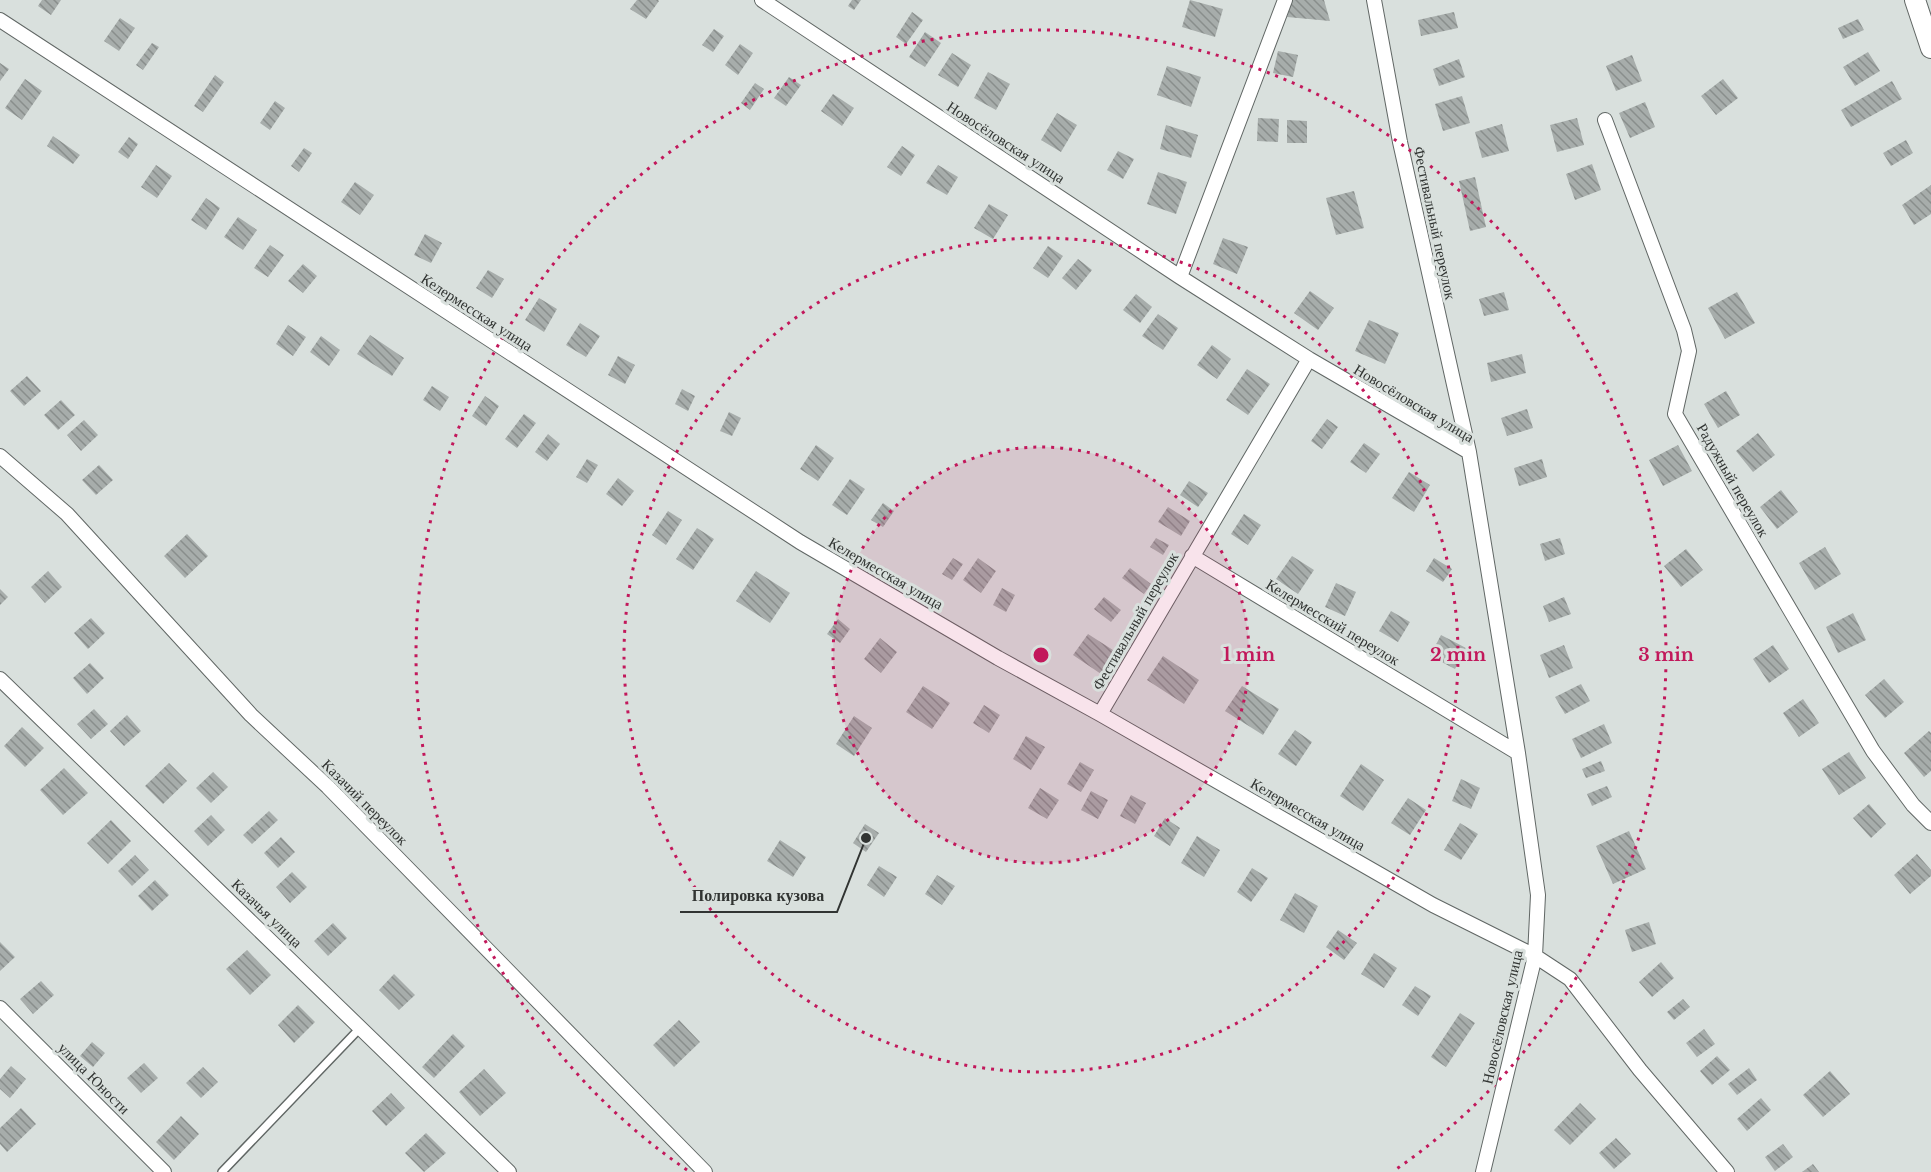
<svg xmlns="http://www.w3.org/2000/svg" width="1931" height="1172" viewBox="0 0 1931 1172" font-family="'Libre Baskerville',serif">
<defs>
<pattern id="building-back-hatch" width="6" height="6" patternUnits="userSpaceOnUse" patternTransform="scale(1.5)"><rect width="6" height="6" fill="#a7adab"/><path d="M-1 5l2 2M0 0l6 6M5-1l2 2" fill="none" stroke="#898e8c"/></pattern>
</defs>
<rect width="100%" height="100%" fill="#d9e0dd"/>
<path fill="url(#building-back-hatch)" d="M42 0H61L51 15 38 6Z
M637 0H658L659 1 646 19 630 9Z
M852 0H861L854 10 848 6Z
M1190 0 1223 9 1215 37 1182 27Z
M1292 0H1324L1330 21 1287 17Z
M912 12 923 20 906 44 896 37Z
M1454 12 1458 28 1421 36 1418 20Z
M120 18 135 28 119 51 104 41Z
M1858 19 1864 30 1843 39 1838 28Z
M714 29 724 36 713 52 702 45Z
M925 32 941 43 925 67 909 57Z
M152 43 159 47 143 70 136 65Z
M740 44 753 53 738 75 725 65Z
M1278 51 1298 55 1293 77 1273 73Z
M1868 52 1880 71 1855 86 1843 67Z
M952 53 971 65 958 87 938 75Z
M1632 55 1642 81 1616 91 1606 66Z
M1459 59 1465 77 1439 86 1433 69Z
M0 63 9 69 0 81Z
M1167 66 1201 77 1191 107 1157 95Z
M988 72 1010 84 996 110 974 98Z
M215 75 224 82 203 112 194 106Z
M789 77 801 85 786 106 774 98Z
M25 79 42 91 22 120 5 108Z
M1723 79 1738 98 1716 115 1701 96Z
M1892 81 1902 99 1851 127 1841 110Z
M755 83 764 89 750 110 741 103Z
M833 94 854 108 842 126 821 111Z
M1462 96 1470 123 1443 131 1435 104Z
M275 101 285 108 270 130 260 123Z
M1645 102 1655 127 1630 138 1619 113Z
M1057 113 1077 125 1061 152 1041 140Z
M1258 118 1279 119 1278 142 1257 141Z
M1577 118 1584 145 1557 152 1550 125Z
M1287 120 1307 121V143H1287Z
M1502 124 1509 151 1482 158 1475 132Z
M1166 125 1198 135 1191 158 1160 149Z
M53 136 80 155 73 164 47 146Z
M129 137 138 144 128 159 118 152Z
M1906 140 1913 153 1891 166 1883 153Z
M902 146 915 155 901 176 887 167Z
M304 148 312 153 299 172 291 166Z
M1118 151 1134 159 1123 179 1107 170Z
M1592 164 1601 190 1575 200 1566 174Z
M156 165 172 176 157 198 141 187Z
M938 165 958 177 947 195 926 183Z
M1158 172 1187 182 1176 214 1147 204Z
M1475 177 1486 227 1470 231 1459 181Z
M355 182 374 195 360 215 341 202Z
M1931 185V214L1914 225 1902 205Z
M1354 191 1364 228 1336 235 1326 198Z
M206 198 220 208 206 230 191 220Z
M989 204 1008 215 993 239 974 228Z
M238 217 257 230 243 250 224 237Z
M425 234 442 243 431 263 414 255Z
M1223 238 1248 247 1237 274 1213 264Z
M270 245 284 255 268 277 254 268Z
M1048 246 1063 256 1048 278 1033 268Z
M1078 259 1092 270 1076 290 1062 278Z
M303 264 317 276 303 293 288 281Z
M488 270 504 279 492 298 476 288Z
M1310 291 1334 308 1318 330 1294 313Z
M1504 292 1509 310 1484 316 1479 299Z
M1737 292 1755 323 1725 339 1708 308Z
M1136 294 1152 307 1140 323 1123 310Z
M539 298 557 309 544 332 525 320Z
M1158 314 1178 328 1163 350 1142 336Z
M1369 320 1399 333 1385 364 1355 351Z
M580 323 600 336 586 357 566 345Z
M288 325 306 337 293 356 276 344Z
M370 335 404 358 392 376 357 354Z
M321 336 340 350 329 366 310 352Z
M1212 345 1231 359 1217 379 1197 365Z
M1522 354 1526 373 1491 382 1487 363Z
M618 356 635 365 625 384 608 375Z
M1247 369 1270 384 1248 415 1226 400Z
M27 376 41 391 24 406 10 391Z
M432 386 449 397 440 411 423 400Z
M682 389 695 396 688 411 675 404Z
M1726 391 1740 415 1718 428 1704 404Z
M485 396 499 406 486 426 472 416Z
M61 400 75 415 58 430 44 415Z
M1527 409 1533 428 1507 436 1501 418Z
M729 412 741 418 732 436 720 431Z
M524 414 536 423 517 448 505 439Z
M1327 419 1338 427 1322 449 1311 441Z
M84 420 98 435 81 451 67 435Z
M1758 433 1775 455 1753 472 1736 451Z
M548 434 560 444 547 461 535 452Z
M1364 443 1380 454 1366 473 1350 462Z
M816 445 834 458 818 481 800 469Z
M1678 445 1692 471 1663 486 1649 460Z
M587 459 598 465 587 483 576 477Z
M1542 459 1547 477 1519 486 1514 468Z
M99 465 113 480 96 495 82 480Z
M1409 472 1430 485 1414 512 1392 498Z
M618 478 634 491 622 506 606 494Z
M850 479 865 489 847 515 832 505Z
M1189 481 1208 493 1198 507 1180 495Z
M1781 490 1798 512 1777 529 1760 507Z
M883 503 894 511 883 527 871 520Z
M1168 507 1190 521 1181 536 1158 522Z
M668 511 682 520 666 545 652 535Z
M1244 514 1261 525 1248 545 1231 534Z
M697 528 714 539 693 570 676 559Z
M187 534 208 556 185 578 164 556Z
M1156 538 1169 545 1163 555 1150 547Z
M1560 538 1565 554 1545 561 1540 544Z
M1825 547 1841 574 1815 590 1799 563Z
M1686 549 1703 570 1681 587 1664 566Z
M1292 556 1314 570 1298 594 1276 579Z
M953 558 963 564 952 580 942 574Z
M978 558 996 571 981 593 963 580Z
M1434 558 1452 569 1443 582 1426 571Z
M1130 568 1151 584 1144 594 1122 578Z
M48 571 62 587 45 603 31 587Z
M756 571 790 593 770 623 736 601Z
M1336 583 1356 592 1345 616 1325 607Z
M1002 588 1015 595 1006 612 993 605Z
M0 589 8 597 0 605Z
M1104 597 1121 610 1111 622 1094 609Z
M1564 597 1571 614 1549 622 1543 606Z
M1391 611 1410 622 1398 642 1379 631Z
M1853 613 1866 640 1838 653 1826 627Z
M91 618 105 633 88 649 74 633Z
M838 619 850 629 840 643 827 634Z
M1088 634 1116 652 1101 674 1073 655Z
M1441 635 1466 648 1455 669 1430 656Z
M880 638 897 652 881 673 864 659Z
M1564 645 1573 668 1549 678 1540 655Z
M1773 645 1789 669 1769 683 1753 659Z
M1163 656 1199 680 1184 704 1147 680Z
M90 663 104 678 87 694 73 678Z
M1884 679 1904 702 1885 718 1865 695Z
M1581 684 1590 701 1565 714 1555 697Z
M923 686 950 703 932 729 906 712Z
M1242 686 1279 709 1263 735 1225 711Z
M1803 699 1819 723 1799 737 1783 713Z
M984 705 1000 715 989 733 973 723Z
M94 709 108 724 91 739 77 724Z
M127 715 141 731 124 746 110 731Z
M854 716 872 728 854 756 836 744Z
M1604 724 1612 743 1581 758 1572 739Z
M22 727 44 748 25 767 4 746Z
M1295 730 1312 742 1296 766 1278 754Z
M1929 731 1931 733V771L1924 777 1904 753Z
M1026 736 1045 747 1031 770 1013 759Z
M1849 752 1866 778 1839 795 1822 769Z
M1601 761 1605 771 1586 778 1582 769Z
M1080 762 1094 770 1081 792 1067 784Z
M169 763 187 781 163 804 145 786Z
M1361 764 1384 780 1363 811 1340 796Z
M64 768 88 793 63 815 40 790Z
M213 772 228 787 211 803 196 788Z
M1461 779 1480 788 1471 809 1452 801Z
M1607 786 1612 797 1592 806 1587 794Z
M1040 788 1059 800 1047 819 1028 808Z
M1091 791 1108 800 1098 819 1081 810Z
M1131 795 1146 803 1135 824 1120 816Z
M1408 798 1426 810 1410 835 1391 823Z
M1869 804 1886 824 1871 838 1853 818Z
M269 811 278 820 252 844 243 835Z
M211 815 225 830 208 846 194 831Z
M1165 818 1180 828 1170 846 1154 836Z
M111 820 131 841 108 864 87 843Z
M1460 823 1478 834 1461 860 1444 850Z
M865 824 879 833 866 852 853 843Z
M1629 831 1646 869 1613 884 1596 846Z
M1197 836 1220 850 1204 877 1181 863Z
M281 837 295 852 278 868 264 853Z
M780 840 806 857 793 877 767 861Z
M1917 854 1931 870V876L1910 894 1894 875Z
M135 855 149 870 132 886 118 871Z
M879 866 897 877 884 897 867 885Z
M1252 868 1268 878 1251 902 1237 892Z
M292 872 307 887 290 903 276 887Z
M937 875 955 886 942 905 925 894Z
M155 880 169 895 152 911 138 896Z
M1295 893 1318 906 1304 933 1280 920Z
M1649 922 1656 944 1632 952 1625 930Z
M333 923 347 938 328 956 314 941Z
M1338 930 1357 943 1344 960 1326 947Z
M0 942 15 957 0 971Z
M247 950 271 975 250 995 226 969Z
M1374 953 1397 968 1384 988 1361 974Z
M1661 962 1674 978 1652 997 1639 982Z
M394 974 415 995 399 1010 379 990Z
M41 981 54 995 33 1014 20 999Z
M1415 986 1431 996 1418 1016 1402 1005Z
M1683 999 1690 1007 1674 1020 1667 1012Z
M298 1005 315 1022 294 1043 278 1025Z
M1460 1013 1475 1023 1446 1067 1431 1057Z
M679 1020 700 1042 674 1067 653 1045Z
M1704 1029 1715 1044 1697 1057 1686 1043Z
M453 1034 465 1046 434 1078 422 1067Z
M92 1042 105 1053 93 1067 80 1056Z
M1717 1056 1730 1070 1712 1085 1700 1071Z
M144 1063 158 1078 141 1093 127 1078Z
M11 1066 26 1079 10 1098 0 1089V1079Z
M203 1067 218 1082 201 1098 186 1083Z
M1749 1068 1757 1080 1737 1095 1728 1084Z
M484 1069 506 1093 480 1116 459 1092Z
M1830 1071 1850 1094 1823 1117 1803 1095Z
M391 1093 405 1108 386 1126 372 1111Z
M1761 1098 1771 1110 1747 1131 1737 1119Z
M1580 1103 1596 1119 1570 1145 1554 1130Z
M21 1108 36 1124 7 1152 0 1144V1128Z
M181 1116 199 1134 174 1160 156 1142Z
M426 1133 446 1153 424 1172 405 1153Z
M1616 1138 1631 1154 1614 1169 1599 1153Z
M1783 1144 1793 1157 1775 1171 1765 1157Z
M1813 1164 1819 1172H1802Z"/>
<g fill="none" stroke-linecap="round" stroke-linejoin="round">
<defs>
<path id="lane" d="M222 1172 361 1027"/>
<path id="street" d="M762 0 1180 277 1309 359 1469 452
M1374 0 1400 142 1469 452 1518 753 1538 895 1535 956 1483 1172
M0 20 800 542 998 658 1100 714 1433 905 1535 956 1570 979 1640 1070 1727 1172
M1605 120 1684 330 1689 351 1675 414 1873 751 1913 805 1931 823
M1180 277 1285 0
M0 456 67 514 251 715 328 787 705 1172
M1192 556 1518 753
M0 679 509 1172
M1100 714 1309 359
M0 1008 164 1172"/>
<path id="secondary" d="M1915 0 1931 48"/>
</defs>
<use href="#lane" stroke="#616765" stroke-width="10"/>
<use href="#street" stroke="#616765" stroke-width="16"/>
<use href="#secondary" stroke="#616765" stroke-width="22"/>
<use href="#lane" stroke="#fff" stroke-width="7"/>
<use href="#street" stroke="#fff" stroke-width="14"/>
<use href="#secondary" stroke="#fff" stroke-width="20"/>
</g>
<circle cx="1041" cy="655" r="208" fill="#c2185b" fill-opacity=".12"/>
<g fill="none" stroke="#c2185b" stroke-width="3" stroke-dasharray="3 6">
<circle cx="1041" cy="655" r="208"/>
<circle cx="1041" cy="655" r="417"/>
<path d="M687 1170A625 625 0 1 1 1395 1170"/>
</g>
<g text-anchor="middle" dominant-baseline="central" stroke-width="6" stroke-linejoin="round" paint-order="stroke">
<g font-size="15" fill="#313432" stroke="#d9e0dd">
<text transform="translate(1006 142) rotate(33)">Новосёловская улица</text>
<text transform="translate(1435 223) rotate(78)">Фестивальный переулок</text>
<text transform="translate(477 312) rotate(33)">Келермесская улица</text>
<text transform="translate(1414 403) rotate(31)">Новосёловская улица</text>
<text transform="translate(1733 480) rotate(60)">Радужный переулок</text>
<text transform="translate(886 573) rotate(30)">Келермесская улица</text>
<text transform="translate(1135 621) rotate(-60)">Фестивальный переулок</text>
<text transform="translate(1333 622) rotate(31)">Келермесский переулок</text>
<text transform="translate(365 802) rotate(45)">Казачий переулок</text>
<text transform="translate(1308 814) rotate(30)">Келермесская улица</text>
<text transform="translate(267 913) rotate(44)">Казачья улица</text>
<text transform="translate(1502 1017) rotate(-77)">Новосёловская улица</text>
<text transform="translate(94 1078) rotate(45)">улица Юности</text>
</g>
</g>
<circle cx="1041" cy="655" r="9" fill="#c2185b" stroke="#d9e0dd" stroke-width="3"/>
<g font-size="18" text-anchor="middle" font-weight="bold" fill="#c2185b" stroke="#d9e0dd" stroke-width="6" stroke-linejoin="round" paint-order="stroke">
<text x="1249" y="661">1 min</text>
<text x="1458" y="661">2 min</text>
<text x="1666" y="661">3 min</text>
</g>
<path fill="none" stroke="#313432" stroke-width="2" d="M866 838L837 912H680"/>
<circle fill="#313432" stroke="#d9e0dd" stroke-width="2" cx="866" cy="838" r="6"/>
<g font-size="16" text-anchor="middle" font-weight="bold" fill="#313432" stroke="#d9e0dd" stroke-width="6" stroke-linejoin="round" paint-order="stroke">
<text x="758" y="901">Полировка кузова</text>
</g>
</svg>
